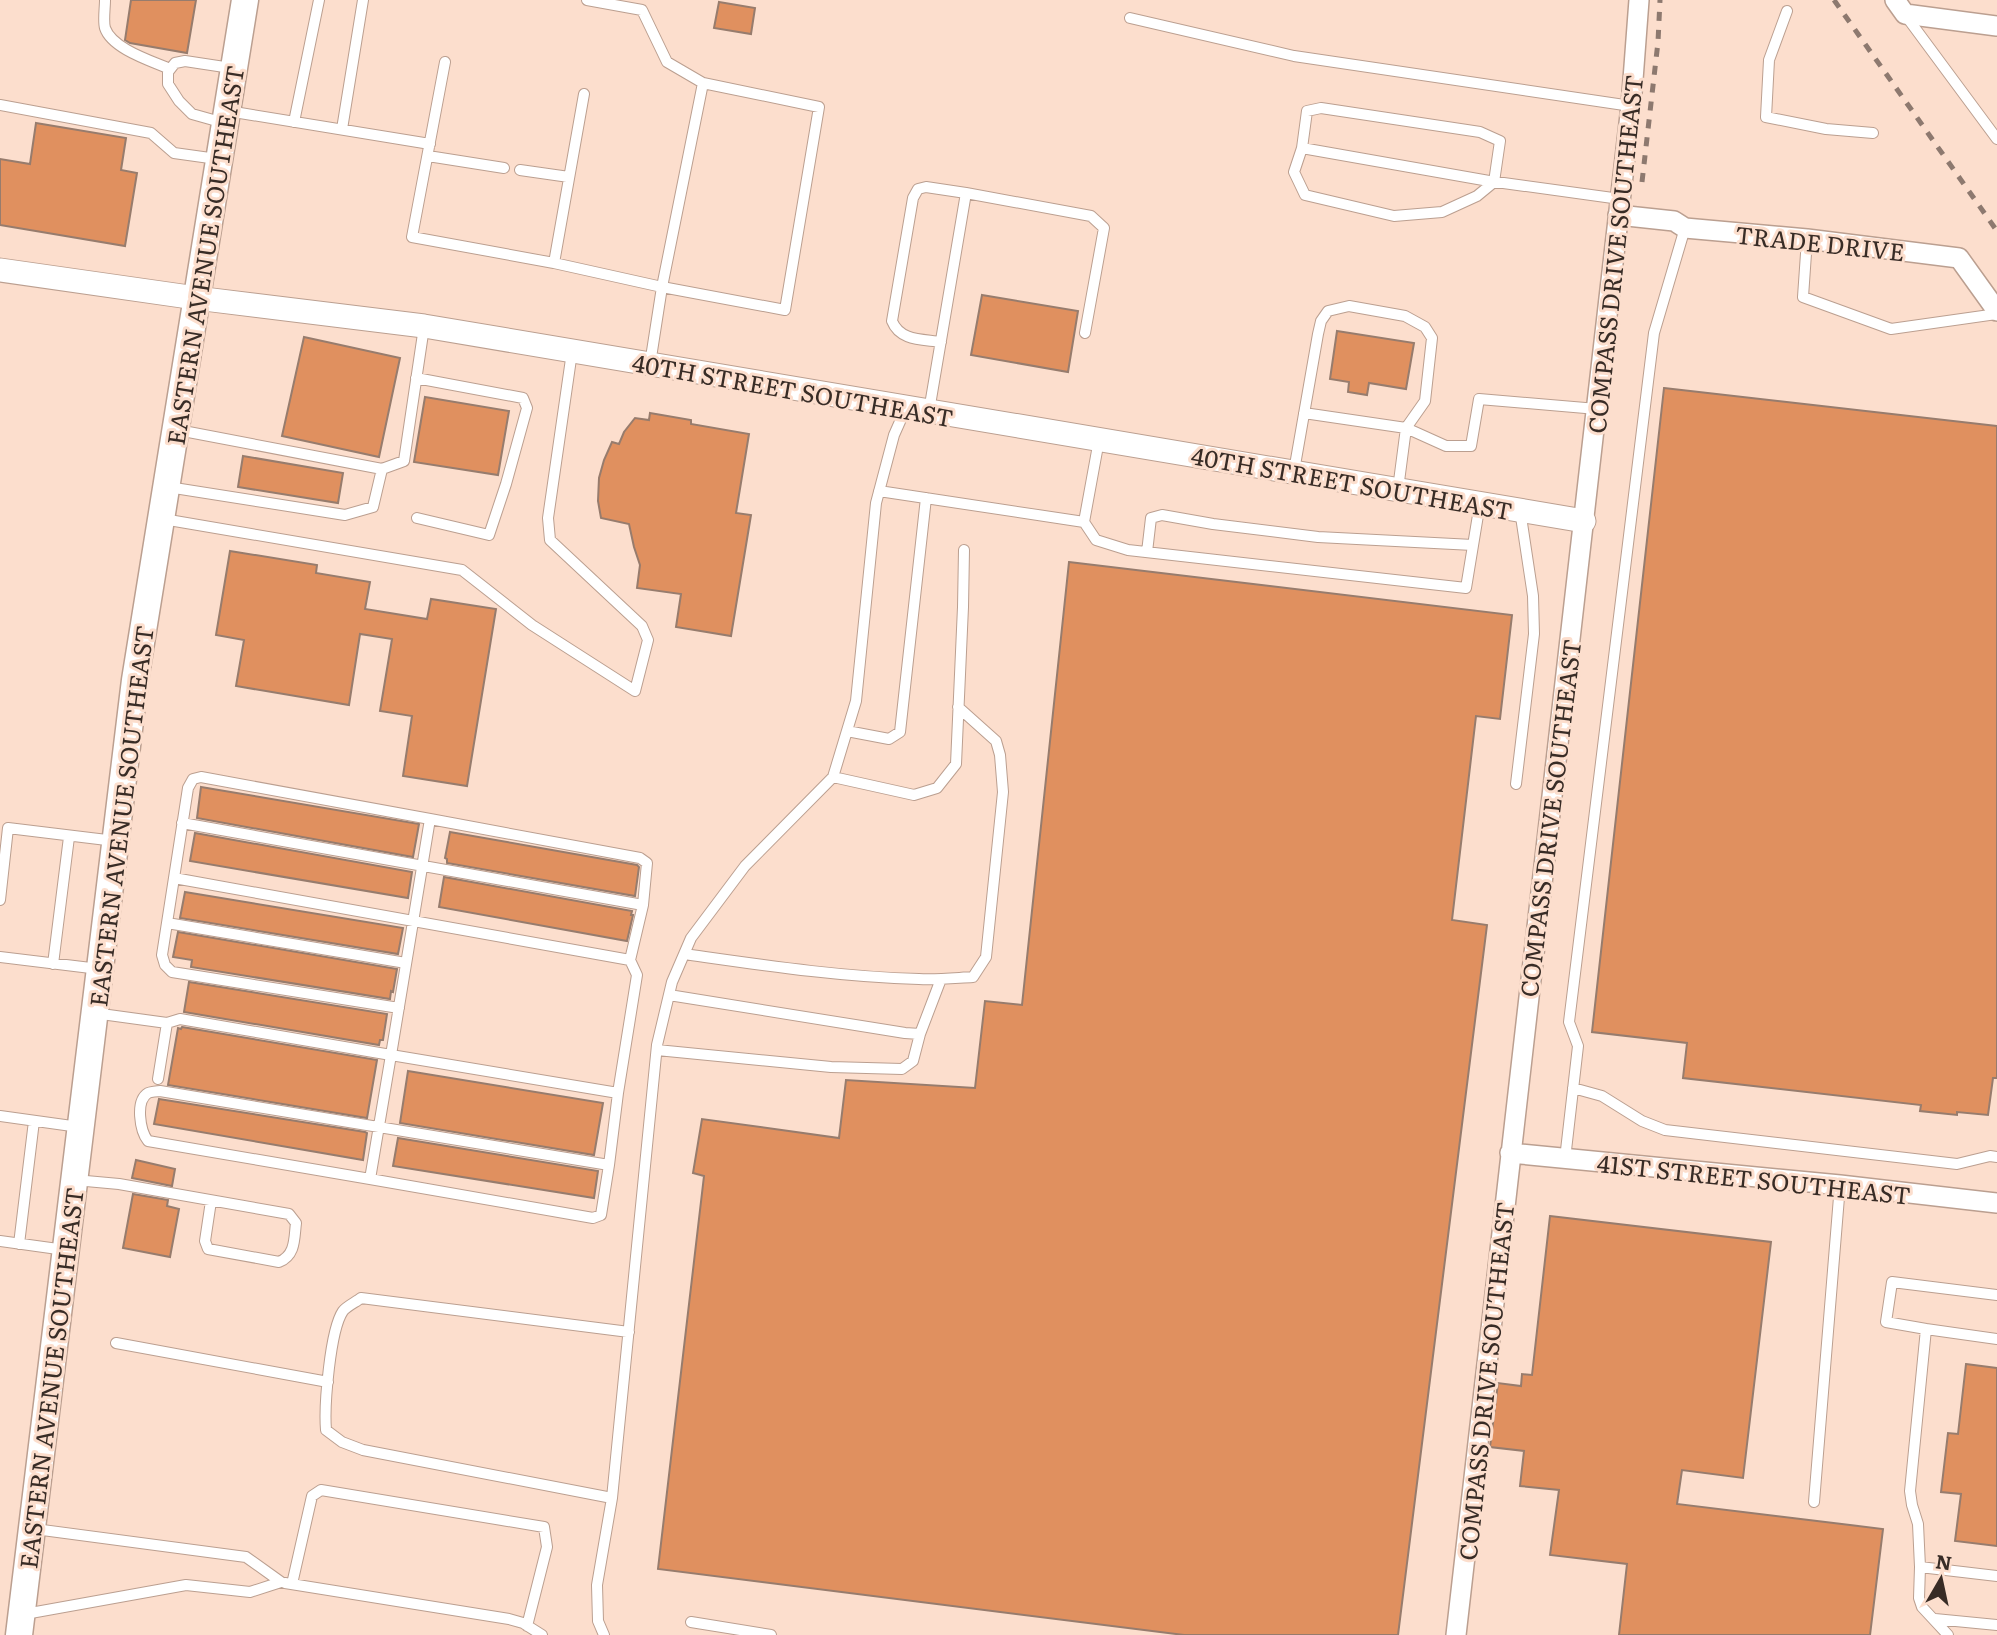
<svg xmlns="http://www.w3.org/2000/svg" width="1997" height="1635" viewBox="0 0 1997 1635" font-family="Literata,serif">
<rect width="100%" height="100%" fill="#fcdecd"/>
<path fill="#e0905f" stroke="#977c6d" stroke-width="2" d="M131 0H196L187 53 130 43 125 40Z
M719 2 755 8 751 34 714 28Z
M36 123 126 138 121 170 137 173 125 246 0 225V159L30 164Z
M982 295 1078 311 1068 372 971 355Z
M1337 331 1414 343 1406 389 1369 383 1367 395 1348 392 1349 382 1330 379Z
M304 337 400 358 379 457 282 436Z
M1664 388 1997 426V1078H1993L1988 1115 1957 1112V1115L1920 1111 1921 1105 1683 1078 1687 1043 1592 1032Z
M425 397 509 411 498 475 414 462Z
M650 413 691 420V424L749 434 736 513 751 515 731 636 676 627 681 594 637 588 640 565 634 547 629 524 601 518 598 501 599 478 604 460 612 442 619 444 624 432 635 418 649 420Z
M243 456 343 473 338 503 238 487Z
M230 551 317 565 316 573 370 582 365 609 427 619 431 599 496 609 467 786 403 776 412 716 380 711 392 639 360 634 349 705 236 686 244 640 216 635Z
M1069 562 1512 615 1500 719 1476 716 1452 920 1487 925 1398 1635H1184L658 1569 704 1176 693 1173 702 1119 839 1138 846 1080 975 1088 985 1001 1022 1005Z
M201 787 419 824 413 857 197 818Z
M450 832 637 865 639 867 635 896 447 863V859L445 858Z
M195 833 412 872 408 898 190 861Z
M444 877 632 911 631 915H633L627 941 439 907Z
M185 892 403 928 398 954 180 918Z
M178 932 397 969 393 992 391 991 390 999 191 967 192 960 173 957Z
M189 982 387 1014 383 1040H380L379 1045 184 1012Z
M182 1027 377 1060 367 1118 168 1085 178 1028 181 1029Z
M408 1071 603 1103 594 1155 400 1123Z
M159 1099 365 1132 367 1133 363 1160 154 1124Z
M398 1138 598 1171 594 1198 393 1166Z
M136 1160 175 1169 172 1186 132 1178Z
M133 1194 168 1200 167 1206 179 1209 170 1257 123 1248Z
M1550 1216 1771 1242 1743 1478 1682 1470 1677 1504 1883 1529 1870 1635H1619L1627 1564 1550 1555 1559 1490 1520 1486 1524 1451 1490 1447 1498 1383 1521 1386 1522 1374 1532 1375Z
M1966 1364 1997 1368V1546L1955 1541 1961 1494 1941 1492 1948 1433 1958 1434Z"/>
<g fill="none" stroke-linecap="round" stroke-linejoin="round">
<defs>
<path id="service" d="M105 0C105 8 103 21 105 28 112 49 152 61 170 69
M587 0 642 10 667 62 703 83 662 287 785 310 819 107 703 83
M1787 11 1769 60 1766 117 1826 129 1873 133
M1906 16 1997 139
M1130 18 1294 56 1631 106
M445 62 412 237 554 263 662 287 650 364
M0 105 151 133 174 153 217 159
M1321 108 1480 132 1500 141 1494 182 1477 196 1442 212 1394 216 1305 195 1294 172 1302 148 1307 111Z
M228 111 430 144
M294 122 319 0
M224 123 192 114 179 101 168 84V72L175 63 185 61 231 68
M342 129 363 0
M1302 148 1489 181 1620 199
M428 156 504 168
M520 170 569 177
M1807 239 1803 297 1891 329 1997 314
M554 263 584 94
M941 342C922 339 900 341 892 321L913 198 918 189 926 187 966 193
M416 378 523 398 527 408 506 484 489 535 417 518
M929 411 966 193 1091 216 1104 228 1085 333
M1304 413 1406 428 1446 446H1471L1479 399 1597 409
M178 430 382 469 404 461 424 327
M1294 471 1318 334 1321 321 1328 311 1349 306 1405 316 1425 327 1432 338 1425 401 1406 428 1398 489
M168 487 345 515 373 507 382 469
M879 491 1084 522 1096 540 1128 550 1466 588 1480 503
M163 519 462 570 532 625 635 691 648 640 642 626 550 540 548 518 572 352
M1084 522 1099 440
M1147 552 1151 518 1162 515 1213 524 1318 537 1473 545
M847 731 889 739 900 732 926 498
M833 777 856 701 876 503 894 435 906 408
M1516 784 1534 634 1533 596 1520 510
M182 823 643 905
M174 878 630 960 643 905 647 863 640 858 430 819
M0 900 8 828 115 841
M167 923 406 963
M684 954C762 965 840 977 919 979 937 980 955 978 973 977L986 957 1003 792 1000 755 996 741 958 707
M0 957 99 969
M53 964 69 837
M669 995 905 1033 920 1034 941 979
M399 1008 172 972 165 965 162 955 188 788 193 779 201 777 430 819 391 1055 618 1093 609 1165
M94 1013 167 1023 158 1079
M167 1023 180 1019 391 1055 370 1179 148 1141C140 1131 135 1101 148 1093 150 1092 158 1091 160 1091L609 1165 601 1215 593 1218 370 1179
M657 1050 831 1067 902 1069 913 1061 920 1034
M1573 1088 1602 1096 1642 1121 1665 1130 1957 1164 1990 1156 1997 1157
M618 1093 637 975 630 960
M0 1116 79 1127
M1565 1159 1578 1046 1569 1022 1654 333 1685 228
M75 1180 119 1184 289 1214 296 1223C294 1238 296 1255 279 1262L208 1249 205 1241 211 1201
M0 1241 65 1250
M19 1244 34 1121
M1997 1295 1892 1282 1886 1322 1926 1329 1910 1491 1912 1505 1918 1524 1920 1567 1997 1576
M1926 1329 1997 1339
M116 1343 328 1382
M612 1498 363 1450 342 1442 326 1430C324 1406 330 1330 343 1311 347 1306 356 1302 361 1298L629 1332
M1814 1502 1840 1185
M1920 1567 1919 1598 1922 1607 1948 1635
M285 1583 509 1619 523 1623 542 1635
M292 1584 312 1496 321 1490 544 1527 547 1547 527 1626
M25 1614 186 1585 250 1592 281 1582 246 1557 35 1529
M1935 1619 1997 1625
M691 1622 771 1635
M604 1635 598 1621 597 1585 612 1498 657 1045 672 982 691 938 745 866 833 777 914 795 937 788 956 764 963 607 964 550"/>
<path id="minor" d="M1895 0 1905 14 1997 26
M1618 215 1674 221 1685 228 1807 239 1959 258 1997 311
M1510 1153 1840 1185 1997 1203
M1456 1635 1631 106 1639 0"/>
<path id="tertiary" d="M0 270 196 298 424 326 1584 521"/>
<path id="secondary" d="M19 1635 135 680 245 0"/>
</defs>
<use href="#service" stroke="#bb9f90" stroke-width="12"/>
<use href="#minor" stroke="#bb9f90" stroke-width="22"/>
<use href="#tertiary" stroke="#bb9f90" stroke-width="25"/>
<use href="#secondary" stroke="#bb9f90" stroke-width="29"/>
<use href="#service" stroke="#fff" stroke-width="10"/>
<use href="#minor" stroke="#fff" stroke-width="19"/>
<use href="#tertiary" stroke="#fff" stroke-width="23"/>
<use href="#secondary" stroke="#fff" stroke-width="26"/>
<path stroke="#8d796f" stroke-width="5" stroke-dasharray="9 9" stroke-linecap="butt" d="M1834 0 1997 231
M1642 182 1658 42 1660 0"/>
</g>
<g text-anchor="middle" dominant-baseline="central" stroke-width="6" stroke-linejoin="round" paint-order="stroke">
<g font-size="24" fill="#382c26" stroke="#fcdecd">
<text transform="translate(1820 242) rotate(6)">TRADE DRIVE</text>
<text transform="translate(1614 254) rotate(-84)">COMPASS DRIVE SOUTHEAST</text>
<text transform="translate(204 255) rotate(-81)">EASTERN AVENUE SOUTHEAST</text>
<text transform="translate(793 389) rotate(10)">40TH STREET SOUTHEAST</text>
<text transform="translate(1352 482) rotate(10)">40TH STREET SOUTHEAST</text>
<text transform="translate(120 816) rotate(-83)">EASTERN AVENUE SOUTHEAST</text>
<text transform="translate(1549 818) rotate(-83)">COMPASS DRIVE SOUTHEAST</text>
<text transform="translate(1754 1178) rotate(6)">41ST STREET SOUTHEAST</text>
<text transform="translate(50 1378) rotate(-83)">EASTERN AVENUE SOUTHEAST</text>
<text transform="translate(1485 1381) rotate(-84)">COMPASS DRIVE SOUTHEAST</text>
</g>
</g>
<g transform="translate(1941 1579) rotate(9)" stroke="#fcdecd" stroke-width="5" paint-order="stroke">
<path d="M0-5L12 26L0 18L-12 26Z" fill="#382c26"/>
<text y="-10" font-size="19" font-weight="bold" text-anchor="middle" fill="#382c26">N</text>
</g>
</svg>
